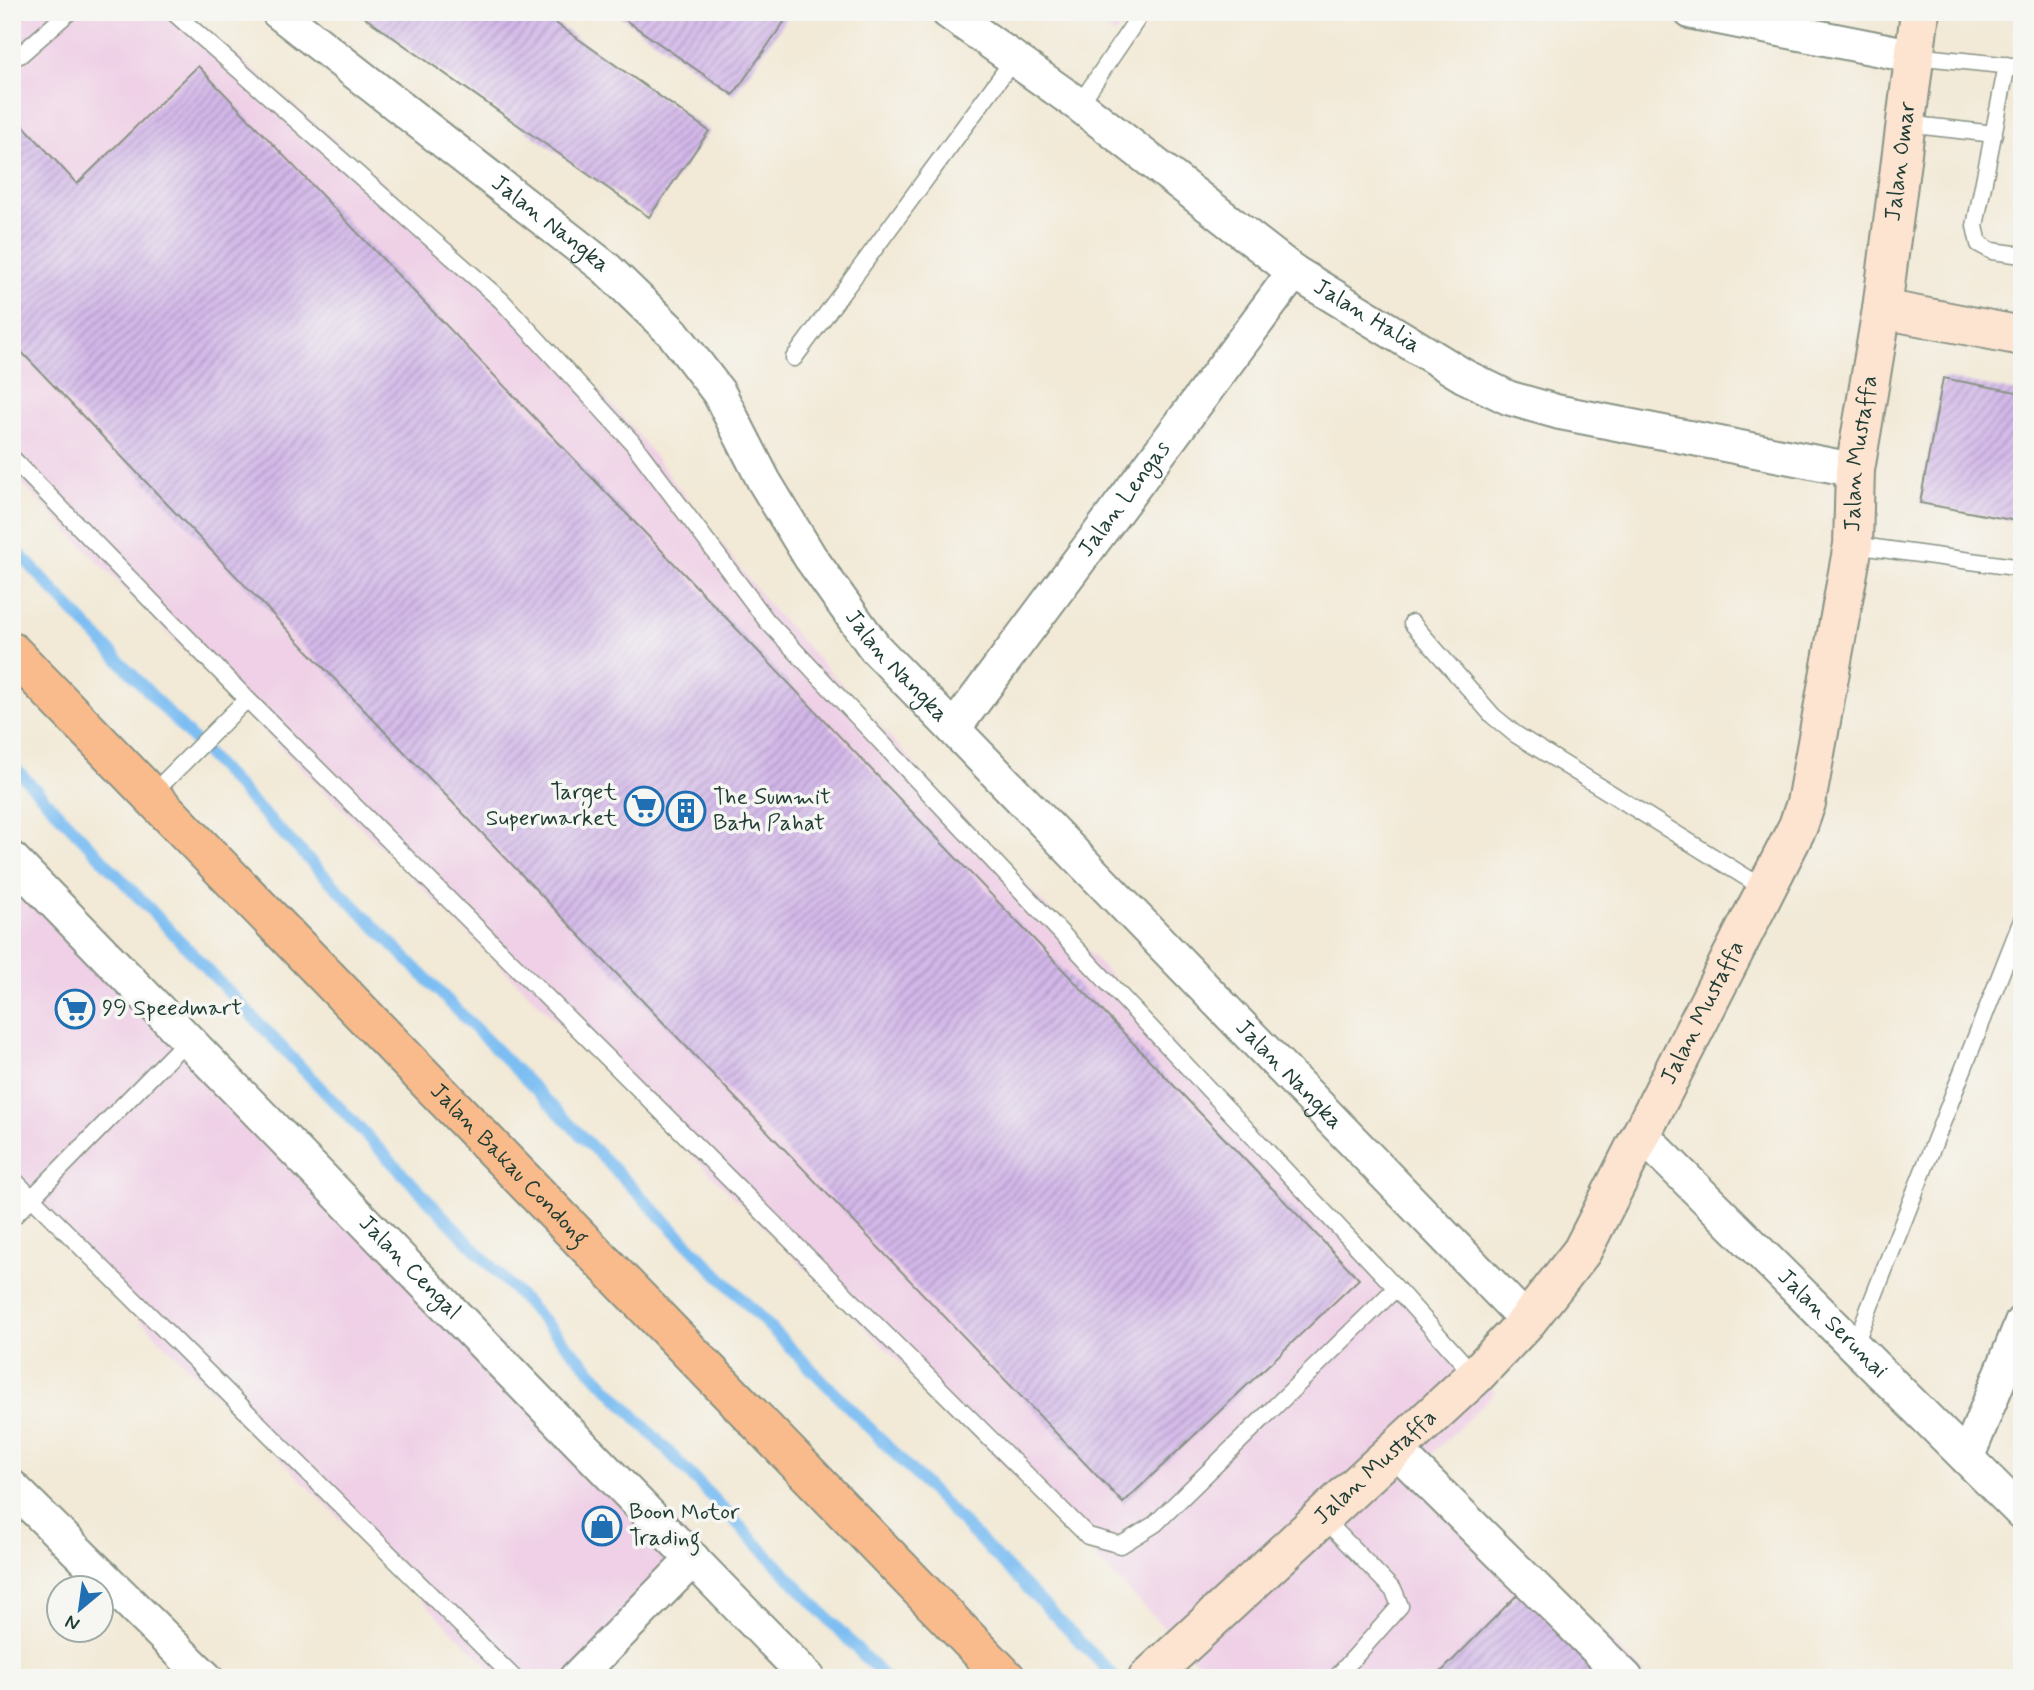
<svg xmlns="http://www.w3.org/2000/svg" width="2034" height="1690" viewBox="0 0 2034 1690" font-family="Mynerve,sans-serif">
<defs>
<pattern id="building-hatch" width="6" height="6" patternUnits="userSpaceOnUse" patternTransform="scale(1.75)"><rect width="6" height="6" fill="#d3b7e9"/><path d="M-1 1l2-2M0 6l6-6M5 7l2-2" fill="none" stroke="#ab96be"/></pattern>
</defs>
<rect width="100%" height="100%" fill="#f6f6f2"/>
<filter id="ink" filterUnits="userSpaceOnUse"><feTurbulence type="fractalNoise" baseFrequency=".0143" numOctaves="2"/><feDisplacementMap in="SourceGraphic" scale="14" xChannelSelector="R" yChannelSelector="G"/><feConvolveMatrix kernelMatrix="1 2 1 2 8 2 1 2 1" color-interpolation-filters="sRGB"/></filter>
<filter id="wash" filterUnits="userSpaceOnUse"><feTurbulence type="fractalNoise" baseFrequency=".00686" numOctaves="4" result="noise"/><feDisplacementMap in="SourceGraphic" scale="28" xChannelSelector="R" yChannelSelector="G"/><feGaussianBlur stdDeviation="1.57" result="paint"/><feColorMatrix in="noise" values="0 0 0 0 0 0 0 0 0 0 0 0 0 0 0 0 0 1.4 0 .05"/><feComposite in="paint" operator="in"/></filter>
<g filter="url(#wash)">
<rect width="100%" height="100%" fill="#f2e9d6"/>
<path fill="#efd0e6" d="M12 12H187L506 289 631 426 771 608 1495 1392 1427 1459 1648 1678H1213L1083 1544 231 698 12 473Z
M1082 12H1129L1115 35Z
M12 837 711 1560 596 1678H500L12 1192Z"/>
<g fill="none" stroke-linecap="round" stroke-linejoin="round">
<path stroke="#7dbef2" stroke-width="12" d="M12 546 250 800 1116 1678
M12 765 885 1678"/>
</g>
<g id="blocks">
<path fill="url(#building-hatch)" d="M357 12H540L709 131 649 217Z
M614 12H791L733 95Z
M198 66 1359 1279 1123 1503 12 342V113L77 184Z
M1943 378 2022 393V522L1920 503Z
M1519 1593 1604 1678H1435Z"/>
</g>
</g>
<g filter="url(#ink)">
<use href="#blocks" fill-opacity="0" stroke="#889385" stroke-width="2"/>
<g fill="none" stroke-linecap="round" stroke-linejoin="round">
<defs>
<path id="lane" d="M173 12 501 300 632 442 767 621 1396 1288 1475 1376
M12 56 20 55 69 12
M1914 56 2022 67
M2007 65 1975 226 1979 244 1992 251 2022 255
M1079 105 1142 12
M1906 124 1994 134
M794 358 1014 59
M12 458 247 699 1088 1536 1121 1545 1155 1524 1396 1288
M1853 545 2022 568
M1412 623 1493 716 1515 734 1765 889
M151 795 247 699
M12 1178 514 1678
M12 1218 187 1040
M1855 1344 2022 920
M1322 1517 1394 1591 1400 1606 1336 1678"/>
<g id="street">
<path id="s1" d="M278 12 606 268 673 333 719 393 764 481 810 557 875 648 1527 1321"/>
<path id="s2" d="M948 12 1079 105 1294 272 1464 376 1509 398 1558 412 1855 470"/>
<path d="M1691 12 1914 56"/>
<path id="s3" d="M955 727 1294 272"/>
<path id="s4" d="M12 859 808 1678"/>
<path id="s5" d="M1642 1135 2022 1513"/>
<path d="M1396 1450 1626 1678"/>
<path d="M1967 1458 2022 1322"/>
<path d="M12 1487 206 1678"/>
<path d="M576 1678 693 1559"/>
</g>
<g id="secondary">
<path d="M1882 309 2022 336"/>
<path id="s6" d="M1148 1678 1475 1376 1527 1321 1582 1251 1798 826 1806 803 1853 545 1855 470 1882 309 1920 12"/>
</g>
<g id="primary">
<path id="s7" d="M12 652 1006 1678"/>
</g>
</defs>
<use href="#lane" stroke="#889385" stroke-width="19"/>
<use href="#street" stroke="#889385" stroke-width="37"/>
<use href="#secondary" stroke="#889385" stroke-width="42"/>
<use href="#primary" stroke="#889385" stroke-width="42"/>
<use href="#lane" stroke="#fff" stroke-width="16"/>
<use href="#street" stroke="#fff" stroke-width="33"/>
<use href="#secondary" stroke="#fde4d1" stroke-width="38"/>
<use href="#primary" stroke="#fabb8c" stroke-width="38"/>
</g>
</g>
<defs>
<symbol id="supermarket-ring" viewBox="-11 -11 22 22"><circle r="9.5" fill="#f6f6f2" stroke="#1f6fb2" stroke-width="1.5"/><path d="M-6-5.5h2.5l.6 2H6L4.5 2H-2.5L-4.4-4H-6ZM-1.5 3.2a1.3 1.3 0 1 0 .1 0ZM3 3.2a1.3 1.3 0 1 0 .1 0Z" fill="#1f6fb2"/></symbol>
<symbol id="building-ring" viewBox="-11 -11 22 22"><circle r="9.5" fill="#f6f6f2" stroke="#1f6fb2" stroke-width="1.5"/><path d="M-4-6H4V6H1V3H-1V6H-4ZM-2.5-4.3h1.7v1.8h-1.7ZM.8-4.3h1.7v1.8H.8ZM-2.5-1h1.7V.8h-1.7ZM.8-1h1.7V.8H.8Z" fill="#1f6fb2"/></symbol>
<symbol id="shop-ring" viewBox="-11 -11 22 22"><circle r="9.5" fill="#f6f6f2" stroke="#1f6fb2" stroke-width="1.5"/><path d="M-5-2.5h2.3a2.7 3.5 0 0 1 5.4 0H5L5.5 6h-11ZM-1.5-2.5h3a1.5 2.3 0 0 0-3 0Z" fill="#1f6fb2"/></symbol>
</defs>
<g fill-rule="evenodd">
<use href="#supermarket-ring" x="622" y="784" width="44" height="44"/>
<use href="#building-ring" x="664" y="789" width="44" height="44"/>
<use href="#supermarket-ring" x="53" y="987" width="44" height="44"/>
<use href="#shop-ring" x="580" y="1504" width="44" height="44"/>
</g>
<g text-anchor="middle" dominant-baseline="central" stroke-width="7" stroke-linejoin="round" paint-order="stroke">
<g font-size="23" fill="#1f3d34" stroke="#f6f6f2">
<text stroke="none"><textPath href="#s6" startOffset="1760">Jalan Omar</textPath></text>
<text stroke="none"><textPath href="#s1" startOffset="345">Jalan Nangka</textPath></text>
<text stroke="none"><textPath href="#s2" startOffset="518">Jalan Halia</textPath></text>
<text stroke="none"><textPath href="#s6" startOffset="1465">Jalan Mustaffa</textPath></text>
<text stroke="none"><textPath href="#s3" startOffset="284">Jalan Lengas</textPath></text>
<text stroke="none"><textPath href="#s1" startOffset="912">Jalan Nangka</textPath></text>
<text stroke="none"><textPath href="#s6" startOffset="877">Jalan Mustaffa</textPath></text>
<text stroke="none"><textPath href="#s1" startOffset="1479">Jalan Nangka</textPath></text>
<text stroke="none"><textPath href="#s7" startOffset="714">Jalan Bakau Condong</textPath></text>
<text stroke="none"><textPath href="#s4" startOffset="570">Jalan Cengal</textPath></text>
<text stroke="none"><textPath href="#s5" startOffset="268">Jalan Serunai</textPath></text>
<text stroke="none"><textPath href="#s6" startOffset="310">Jalan Mustaffa</textPath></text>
</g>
<g font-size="23" fill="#1f3d34" stroke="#f6f6f2" text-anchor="start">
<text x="617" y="793" text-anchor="end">Target<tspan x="617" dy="26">Supermarket</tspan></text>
<text x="713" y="798">The Summit<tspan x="713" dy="26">Batu Pahat</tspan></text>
<text x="102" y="1009">99 Speedmart</text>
<text x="629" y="1513">Boon Motor<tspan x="629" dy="26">Trading</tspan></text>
</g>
</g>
<rect width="2034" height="1690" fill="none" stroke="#f6f6f2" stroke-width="42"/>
<g transform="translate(80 1609) rotate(209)"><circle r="33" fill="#f6f6f2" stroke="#a0aca6" stroke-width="2"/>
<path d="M0-5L12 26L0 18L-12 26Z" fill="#1f6fb2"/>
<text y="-10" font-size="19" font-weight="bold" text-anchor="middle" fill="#1f3d34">N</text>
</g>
</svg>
